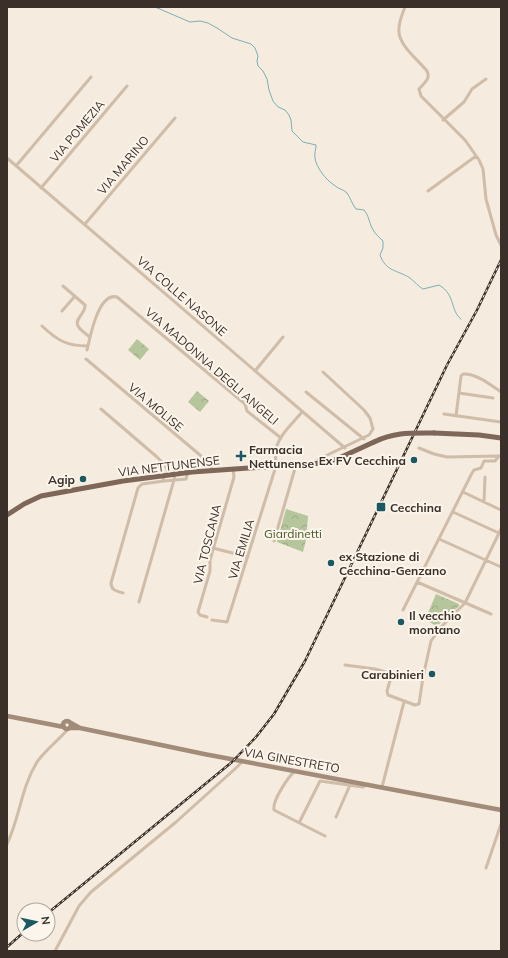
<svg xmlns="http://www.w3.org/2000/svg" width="508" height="958" viewBox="0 0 508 958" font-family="Mulish,sans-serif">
<defs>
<pattern id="park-crowns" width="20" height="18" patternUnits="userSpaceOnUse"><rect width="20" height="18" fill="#b6c69c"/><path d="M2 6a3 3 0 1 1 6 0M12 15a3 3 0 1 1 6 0" fill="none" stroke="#9daa86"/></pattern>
</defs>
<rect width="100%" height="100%" fill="#f5ebde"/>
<path fill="url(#park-crowns)" d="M137 339 149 349 140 360 128 350Z
M197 391 209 401 200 412 188 402Z
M286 509 308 516 306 540 303 552 277 542Z
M436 594 459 604V606L437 626 425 620Z"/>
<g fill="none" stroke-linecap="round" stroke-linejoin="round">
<path stroke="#7ab0b5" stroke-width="1" d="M140 7H149
M155 7 190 22 200 21 208 23 217 28 232 38 251 44 255 48 258 56 257 61 258 66 263 71 267 79 269 90 273 101 278 107 285 110 289 115 291 120 292 131 303 142 316 145C316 150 314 153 315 158 316 167 326 180 334 185 338 189 343 189 347 193 350 197 352 204 356 209L364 210C369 216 369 222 372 228 375 234 379 237 383 241V248L380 255C386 272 398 270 410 278 415 282 418 286 423 289L439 285C456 295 450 311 461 319"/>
<path stroke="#cfbca9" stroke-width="3" d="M405 7C402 15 398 23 399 32 399 45 419 61 427 71 431 79 424 83 419 89L421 96 465 140 479 160 483 169 486 199 496 235 501 245
M443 120 464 102 472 89 486 79
M7 158 345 448
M16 166 91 77
M41 188 127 86
M428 191 476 156
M85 224 175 118
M63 286 85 305C86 313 74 319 78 326 80 330 86 334 90 337
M62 311 75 296
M42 326C57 340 66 346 88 346
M87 350C90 338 98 292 117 297L245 404 247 411 281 438
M86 359 200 455 213 470
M255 371 283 337
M306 392 364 439
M459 393 493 398
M101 409 157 457 165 465 169 474
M444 414 501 422
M456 416 461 376 463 374C476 373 491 385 501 392
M419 448 434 454 447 457 499 456
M316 464 319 459 369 435 373 429 370 418 364 410 323 372
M162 475 164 481 186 479 188 472
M463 492 501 510
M484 502 485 477
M453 512 501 534
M439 539 501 567
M274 541 296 465
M213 548 248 557
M417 582 491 614
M123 593C116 591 111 590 111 583L138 488 142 484 164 481
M139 602 174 480 175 473
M403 610 472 473 474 470 481 468 484 461H495L499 456
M207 617 200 615 198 612 210 571V560L234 477 233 469
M212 620 227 622 276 466C276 460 275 455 276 449 279 435 293 423 302 412
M345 665 375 669 389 673 391 677 387 691 388 695 415 705 419 704 423 677 431 641 441 627 465 603 501 529
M295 771C288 777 272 801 274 810L325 836
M382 787 404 702
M336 817 350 785
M300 821 320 781 363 787 368 784
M7 844C20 817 21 788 37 762 46 749 59 740 69 728
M486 868 501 824
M55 951 79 906 91 892 176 822 236 768 243 761"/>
<path stroke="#a38b7a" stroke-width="4.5" d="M7 716 64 727
M63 725a4 4 0 1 1 8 0a4 4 0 1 1-8 0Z
M70 728H80L71 723
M80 728 204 754 501 810"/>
<path stroke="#7e6759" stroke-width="5" d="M434 433 479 435 501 438
M7 515 24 504 41 496 123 481 192 472 323 463 337 459 374 442"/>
<defs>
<path id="rail" d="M48 913 232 762 256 737 274 714 305 661 447 365 477 310 501 260
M7 947 24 932"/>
</defs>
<use href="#rail" stroke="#3b3029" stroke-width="2.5"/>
<use href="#rail" stroke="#fcf5ec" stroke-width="1" stroke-dasharray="3" stroke-linecap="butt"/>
<path stroke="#7e6759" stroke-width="5" d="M374 442C395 432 410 433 434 433"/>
</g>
<g fill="#1a5961" stroke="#fcf5ec" stroke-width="1.5">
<path d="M239 450h4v4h4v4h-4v4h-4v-4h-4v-4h4z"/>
<circle cx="414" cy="460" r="4"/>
<circle cx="83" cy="479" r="4"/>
<rect x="376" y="502" width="10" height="10" rx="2"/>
<circle cx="331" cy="563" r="4"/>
<circle cx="401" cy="622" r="4"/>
<circle cx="432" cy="674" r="4"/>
</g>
<g text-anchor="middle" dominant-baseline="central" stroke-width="4" stroke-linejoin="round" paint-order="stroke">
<g font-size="12" fill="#3b3029" stroke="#fcf5ec">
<text transform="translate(77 131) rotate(-50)">VIA POMEZIA</text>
<text transform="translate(123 165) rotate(-50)">VIA MARINO</text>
<text transform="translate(182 296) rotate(41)">VIA COLLE NASONE</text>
<text transform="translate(212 366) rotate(41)">VIA MADONNA DEGLI ANGELI</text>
<text transform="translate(156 407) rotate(40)">VIA MOLISE</text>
<text transform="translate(169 466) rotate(-7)">VIA NETTUNENSE</text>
<text transform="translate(207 544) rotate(-76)">VIA TOSCANA</text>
<text transform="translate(241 549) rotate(-73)">VIA EMILIA</text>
<text transform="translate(292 760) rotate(10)">VIA GINESTRETO</text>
</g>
<g font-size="12" font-weight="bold" fill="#3b3029" stroke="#fcf5ec" text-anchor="start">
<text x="249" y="449">Farmacia<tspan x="249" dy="14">Nettunense</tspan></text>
<text x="406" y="460" text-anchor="end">Ex FV Cecchina</text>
<text x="75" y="479" text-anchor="end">Agip</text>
<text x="390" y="507">Cecchina</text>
<text x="339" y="556">ex Stazione di<tspan x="339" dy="14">Cecchina-Genzano</tspan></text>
<text x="409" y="615">Il vecchio<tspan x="409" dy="14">montano</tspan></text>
<text x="424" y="674" text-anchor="end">Carabinieri</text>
</g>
<g font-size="12" fill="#485c2a" stroke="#fcf5ec">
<text x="293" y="533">Giardinetti</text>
</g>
</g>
<rect width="508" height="958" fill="none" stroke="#3b3029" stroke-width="16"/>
<g transform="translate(36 922) rotate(81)"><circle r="19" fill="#fcf5ec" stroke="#afa69e"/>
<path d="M0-3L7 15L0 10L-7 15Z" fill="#1a5961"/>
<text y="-6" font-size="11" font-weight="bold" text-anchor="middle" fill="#3b3029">N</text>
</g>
</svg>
